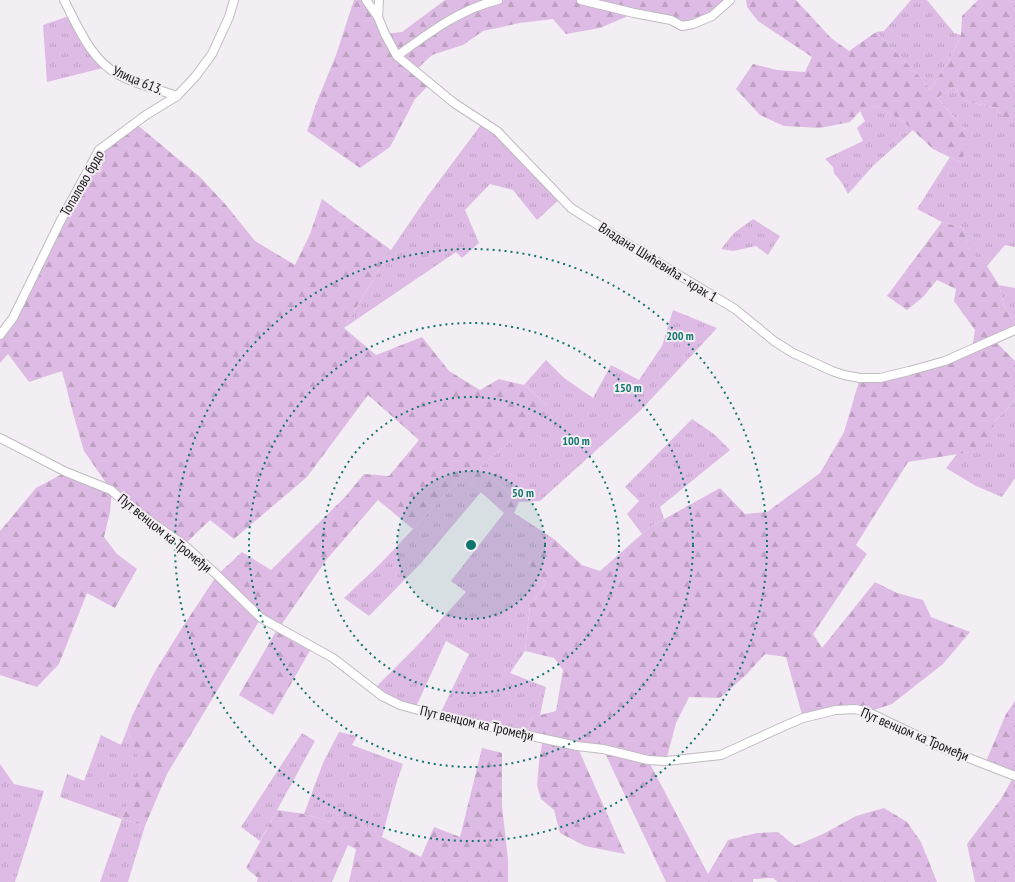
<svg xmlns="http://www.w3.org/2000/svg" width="1015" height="882" viewBox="0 0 1015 882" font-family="'PT Sans Narrow',sans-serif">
<defs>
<pattern id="grass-tufts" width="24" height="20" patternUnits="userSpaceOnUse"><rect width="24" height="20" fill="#debbe4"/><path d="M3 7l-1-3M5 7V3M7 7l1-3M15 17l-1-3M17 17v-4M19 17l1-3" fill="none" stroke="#bea0c3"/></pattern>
<pattern id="forest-firs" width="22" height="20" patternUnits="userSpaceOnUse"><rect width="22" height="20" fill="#debbe4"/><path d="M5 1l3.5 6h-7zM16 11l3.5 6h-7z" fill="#bea0c3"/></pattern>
</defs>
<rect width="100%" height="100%" fill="#f3eef3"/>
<path fill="url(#grass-tufts)" d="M911 0H927L954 33 961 35 951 57 930 90 922 79 876 32 884 31Z
M72 15 107 67 47 82 43 25Z
M954 87 965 101 996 108 1007 121 1015 109V247L1005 245 987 266 969 251 963 228 942 222 917 209 950 157 960 162 966 130 937 98Z
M877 106 904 122 913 130 873 166 848 194 842 183 834 173 833 167 825 159 863 141 857 128 865 121 860 111Z
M483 122 562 197 537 220 513 190 490 184 465 210 479 243 462 258 456 252 344 328 391 250 427 197Z
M753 219 780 236 768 255 756 246 733 251 721 249 734 233Z
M999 285 1015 288V323L1004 306Z
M673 310 717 328 641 410 540 501 519 502 480 467 512 440 547 405 524 385 546 360 564 378 593 398 611 365 639 380 662 346Z
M1015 401V478L1002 497 976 486 946 468 957 454 977 451 994 422Z
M692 419 714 434 730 450 660 507 664 519 650 527 642 534 627 514 639 501 625 487Z
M463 476 481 492 421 563 369 616 344 598 380 564Z
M504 513H514L554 539 528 563 546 583 530 606 525 651 510 673 546 687 540 715 532 717 527 735 439 716 469 654 446 641 415 709 374 689 415 648 466 592 451 581Z
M127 730 143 767 122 819 145 826 128 882H100L122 819 60 797 67 774 84 781 101 735 121 745Z
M339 732 357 736 352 745 403 764 397 781 382 837 337 807 330 822 304 814 323 763Z
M302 733 315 741 260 841 241 827Z
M0 764 14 784 44 791 15 882H0Z"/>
<path fill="url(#forest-firs)" d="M354 0H366L385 34 402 32 445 0H729L712 16 682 26 635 13 600 28 566 34 553 19 520 23 483 31 463 45 432 55 415 71 430 84 415 99 390 147 360 168 307 131 316 104 336 55Z
M746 0H796L831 38 849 51 876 32 922 79 930 90 951 57 961 35 962 16 978 0H1015V109L1007 122 996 108 965 101 954 87 937 98 966 130 970 142 960 162 933 149 904 122 877 106 860 111 850 122 820 128 784 126 760 115 736 89 753 64 777 70 805 72 812 57 758 21 747 7Z
M135 123 200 177 226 205 255 241 295 265 310 234 322 199 391 250 344 328 376 355 422 337 449 371 480 390 499 379 524 385 547 405 537 433 527 450 512 440 480 467 519 502 514 513H504L463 476 413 529 378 500 327 559 279 628 312 647 273 715 239 695 278 628 261 618 167 774 145 826 122 819 142 767 127 730 132 716 154 673 180 631 217 575 242 552 271 570 346 496 364 474 389 476 419 440 368 395 307 477 234 539 210 520 184 545 112 491 110 512 104 537 117 554 137 569 115 608 87 593 59 664 37 687 0 675V531L36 488 66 472 111 490 84 451 74 417 62 371 29 382 8 354 0 363V335L99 150Z
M942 222 963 228 969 250 987 266 999 285 1004 306 1015 323V330L994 340 1015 361V401L994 422 991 441 977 451 908 462 856 545 867 554 813 634 822 648 875 582 897 593 923 600 931 617 970 632 943 664 892 704 868 712 855 709 803 718 786 657 765 654 747 674 720 698 689 697 676 723 666 761 648 760 708 874 728 840 757 833 778 832 795 846 825 833 856 816 884 808 907 822 921 842 937 882H778L773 878 753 879V882H666L603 749 577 746 625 854 585 846 560 833 554 810 541 799 537 785 539 762 543 738 527 735 532 717 556 711 563 670 554 658 525 651 530 606 546 583 528 563 554 539 582 565 600 571 650 527 720 488 745 514 767 512 820 473 844 432 860 378H880L972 350 975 330 954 301 956 289 937 280 923 297 907 310 887 296Z
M1015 701V882H975L967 844 1001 799 1014 776 985 764 1006 714Z
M482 748 502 753V806L508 859V882H349L356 849 348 845 332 882H257L258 878 246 868 277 810 304 814 330 822 337 806 382 837 421 857 434 827 460 837Z"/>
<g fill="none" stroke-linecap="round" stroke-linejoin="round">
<defs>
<path id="street" d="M64 0C78 27 91 60 119 75 137 85 158 89 177 96
M366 0 378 17 385 34 397 56 454 103 497 131 571 208 639 251 735 309 774 341 793 353 832 371 844 375 860 378H880L909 371 945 361 1015 330
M581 0 634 13 671 20 682 26 693 24 712 16 730 0
M378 17 379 0
M397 56C429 33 460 9 498 0
M0 335 13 318 60 222 99 150 146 115 177 96 195 77 212 54 229 17 234 0
M0 438 66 472 111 490 130 507 184 545 217 575 261 618 333 658 382 696 400 705 444 717 577 746 603 749 648 760 666 761 721 755 782 727 803 718 836 710 855 709 868 712 943 748 1015 776"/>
</defs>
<use href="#street" stroke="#bfbbc0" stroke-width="10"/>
<use href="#street" stroke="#fff" stroke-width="8"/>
</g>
<circle cx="471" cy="545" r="74" fill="#0f766e" fill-opacity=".12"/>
<g fill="none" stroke="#0f766e" stroke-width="2" stroke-dasharray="2 4">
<circle cx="471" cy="545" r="74"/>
<circle cx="471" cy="545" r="148"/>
<circle cx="471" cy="545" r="222"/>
<circle cx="471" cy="545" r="296"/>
</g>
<g text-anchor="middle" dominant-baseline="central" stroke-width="4" stroke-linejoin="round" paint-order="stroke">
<g font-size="14" fill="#161416" stroke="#f3eef3">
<text transform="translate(138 80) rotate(23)">Улица 613.</text>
<text transform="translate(82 183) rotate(-60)">Топалово брдо</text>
<text transform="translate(658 262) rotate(32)">Владана Шићевића - крак 1</text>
<text transform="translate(165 533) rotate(39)">Пут венцом ка Тромеђи</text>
<text transform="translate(477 723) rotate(13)">Пут венцом ка Тромеђи</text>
<text transform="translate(915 734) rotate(23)">Пут венцом ка Тромеђи</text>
</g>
</g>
<circle cx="471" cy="545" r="6" fill="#0f766e" stroke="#f3eef3" stroke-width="2"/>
<g font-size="12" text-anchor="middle" font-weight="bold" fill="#0f766e" stroke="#f3eef3" stroke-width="4" stroke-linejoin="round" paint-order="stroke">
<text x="680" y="340">200 m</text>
<text x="628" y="392">150 m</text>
<text x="576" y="445">100 m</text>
<text x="523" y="497">50 m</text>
</g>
</svg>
